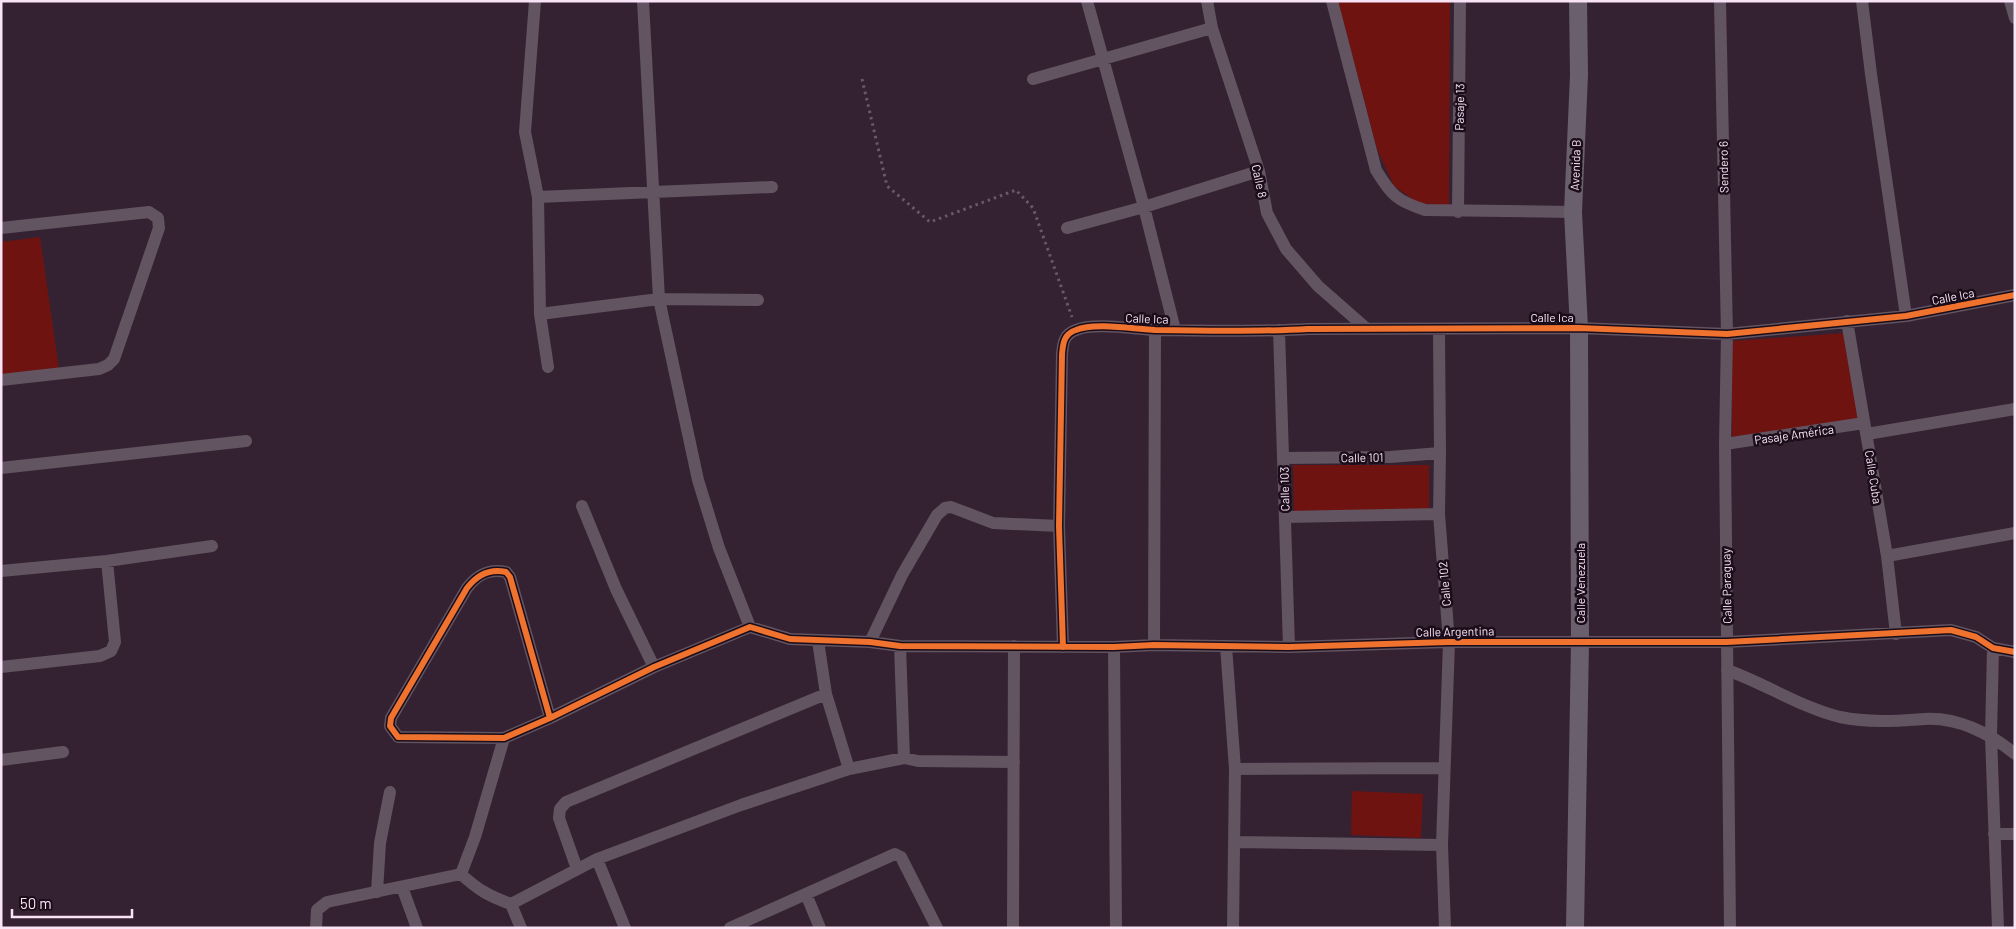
<svg xmlns="http://www.w3.org/2000/svg" width="2016" height="929" viewBox="0 0 2016 929" font-family="Barlow,sans-serif">
<rect width="100%" height="100%" fill="#342233"/>
<path fill="#6f1310" d="M1338 1H1450L1449 206 1418 203 1394 186 1377 149Z
M40 237 59 369 1 375V242Z
M1845 333 1858 419 1732 437V341Z
M1293 465H1429V510L1294 511Z
M1352 791 1423 794 1421 838 1351 835Z"/>
<g fill="none" stroke-linecap="round" stroke-linejoin="round">
<path stroke="#675a67" stroke-width="3" stroke-dasharray="2.5 4" stroke-linecap="butt" d="M862 79 887 186 930 222 1016 190 1033 208 1072 317"/>
<path stroke="#625461" stroke-width="12" d="M535 1 525 132 538 197 540 314 548 367
M643 1 659 299 698 480 719 548 750 627
M1087 1 1144 207 1175 330
M1207 1 1212 28 1259 171 1267 213 1286 249 1318 286 1367 329
M1332 1 1376 170C1391 195 1397 201 1425 210L1573 212
M1720 1 1727 334 1725 444 1730 928
M1862 1 1871 74 1906 316
M2010 1 2015 18
M1033 79 1212 28
M538 197 772 187
M1458 212 1460 1
M1 228 149 212 158 218 159 228 114 359 108 365 99 369 1 380
M1067 228 1144 207 1259 171
M540 314 659 299 758 300
M1847 321 1887 556 1896 634
M1279 330 1289 647
M1439 330 1440 453 1439 514 1449 642 1442 845 1445 928
M1867 434 2015 409
M1725 444 1864 423
M1284 458 1390 457 1440 453
M1 468 246 441
M582 506 616 589 654 667
M1285 517 1439 514
M1887 556 2015 533
M1 571 107 561 212 546
M870 642 902 575 937 515 945 508 951 507 993 523 1059 526
M1154 645 1155 330
M900 646 904 758
M1226 646 1235 769 1233 928
M1063 647 1059 526 1062 354C1063 343 1064 334 1076 330 1094 322 1134 329 1155 330 1206 331 1257 332 1308 329L1579 328 1727 334 1906 316 2015 295
M1114 647 1116 928
M1993 648 1991 736 1998 928
M1 667 100 656 111 651 115 642 107 561
M1727 670C1766 684 1800 707 1840 717 1869 723 1895 721 1924 719 1957 717 1990 733 2015 754
M550 718 510 577 506 572C489 568 477 575 467 588L391 718 390 726 398 737 504 738 550 718 654 667 750 627 790 639 870 642 900 646 1114 647 1154 645 1289 647 1448 642H1727L1951 630 1976 637 1993 648 2015 652
M1 760 63 752
M849 769 904 758 918 761 1014 762
M1235 769 1444 768
M1994 834H2015
M1234 842 1442 845
M597 859 625 928
M577 869 559 818 560 809 566 802 826 694
M461 874 475 837 504 738
M402 887 417 928
M377 892 380 843 390 792
M806 894 820 928
M511 904 521 928
M316 928 317 910 327 902 461 874C478 890 489 896 511 904L597 859 741 805 849 769 826 694 818 641
M730 928 895 854 901 857 937 928
M1013 928 1014 646"/>
<path stroke="#6a5f6d" stroke-width="18" d="M1575 928 1580 642 1579 328 1573 212 1579 75 1578 1"/>
<defs>
<path id="cycleway" d="M1063 647 1059 526 1062 354C1063 343 1064 334 1076 330 1094 322 1134 329 1155 330 1206 331 1257 332 1308 329L1579 328 1727 334 1906 316 2015 295
M550 718 510 577 506 572C489 568 477 575 467 588L391 718 390 726 398 737 504 738 550 718 654 667 750 627 790 639 870 642 900 646 1114 647 1154 645 1289 647 1448 642H1727L1951 630 1976 637 1993 648 2015 652"/>
</defs>
<use href="#cycleway" stroke="#1a0c19" stroke-width="9"/>
<use href="#cycleway" stroke="#ef722f" stroke-width="6"/>
</g>
<g text-anchor="middle" dominant-baseline="central" stroke-width="5" stroke-linejoin="round" paint-order="stroke">
<g font-size="12" fill="#f9e3f7" stroke="#1a0c19">
<text transform="translate(1459 107) rotate(-89)">Pasaje 13</text>
<text transform="translate(1575 165) rotate(-88)">Avenida B</text>
<text transform="translate(1723 167) rotate(-91)">Sendero 6</text>
<text transform="translate(1260 181) rotate(78)">Calle 8</text>
<text transform="translate(1953 296) rotate(-11)">Calle Ica</text>
<text x="1552" y="317">Calle Ica</text>
<text transform="translate(1147 318) rotate(2)">Calle Ica</text>
<text transform="translate(1794 434) rotate(-8)">Pasaje América</text>
<text transform="translate(1362 457) rotate(-1)">Calle 101</text>
<text transform="translate(1874 477) rotate(81)">Calle Cuba</text>
<text transform="translate(1284 489) rotate(-91)">Calle 103</text>
<text transform="translate(1580 583) rotate(-90)">Calle Venezuela</text>
<text transform="translate(1444 584) rotate(-95)">Calle 102</text>
<text transform="translate(1726 586) rotate(-91)">Calle Paraguay</text>
<text transform="translate(1455 631) rotate(-1)">Calle Argentina</text>
</g>
</g>
<rect width="2016" height="929" fill="none" stroke="#f9e3f7" stroke-width="5"/>
<path d="M12 909v8h120v-8" fill="none" stroke="#f9e3f7" stroke-width="2.5"/>
<text x="20" y="909" font-size="15" fill="#f9e3f7" stroke="#1a0c19" stroke-width="4" paint-order="stroke">50 m</text>
</svg>
